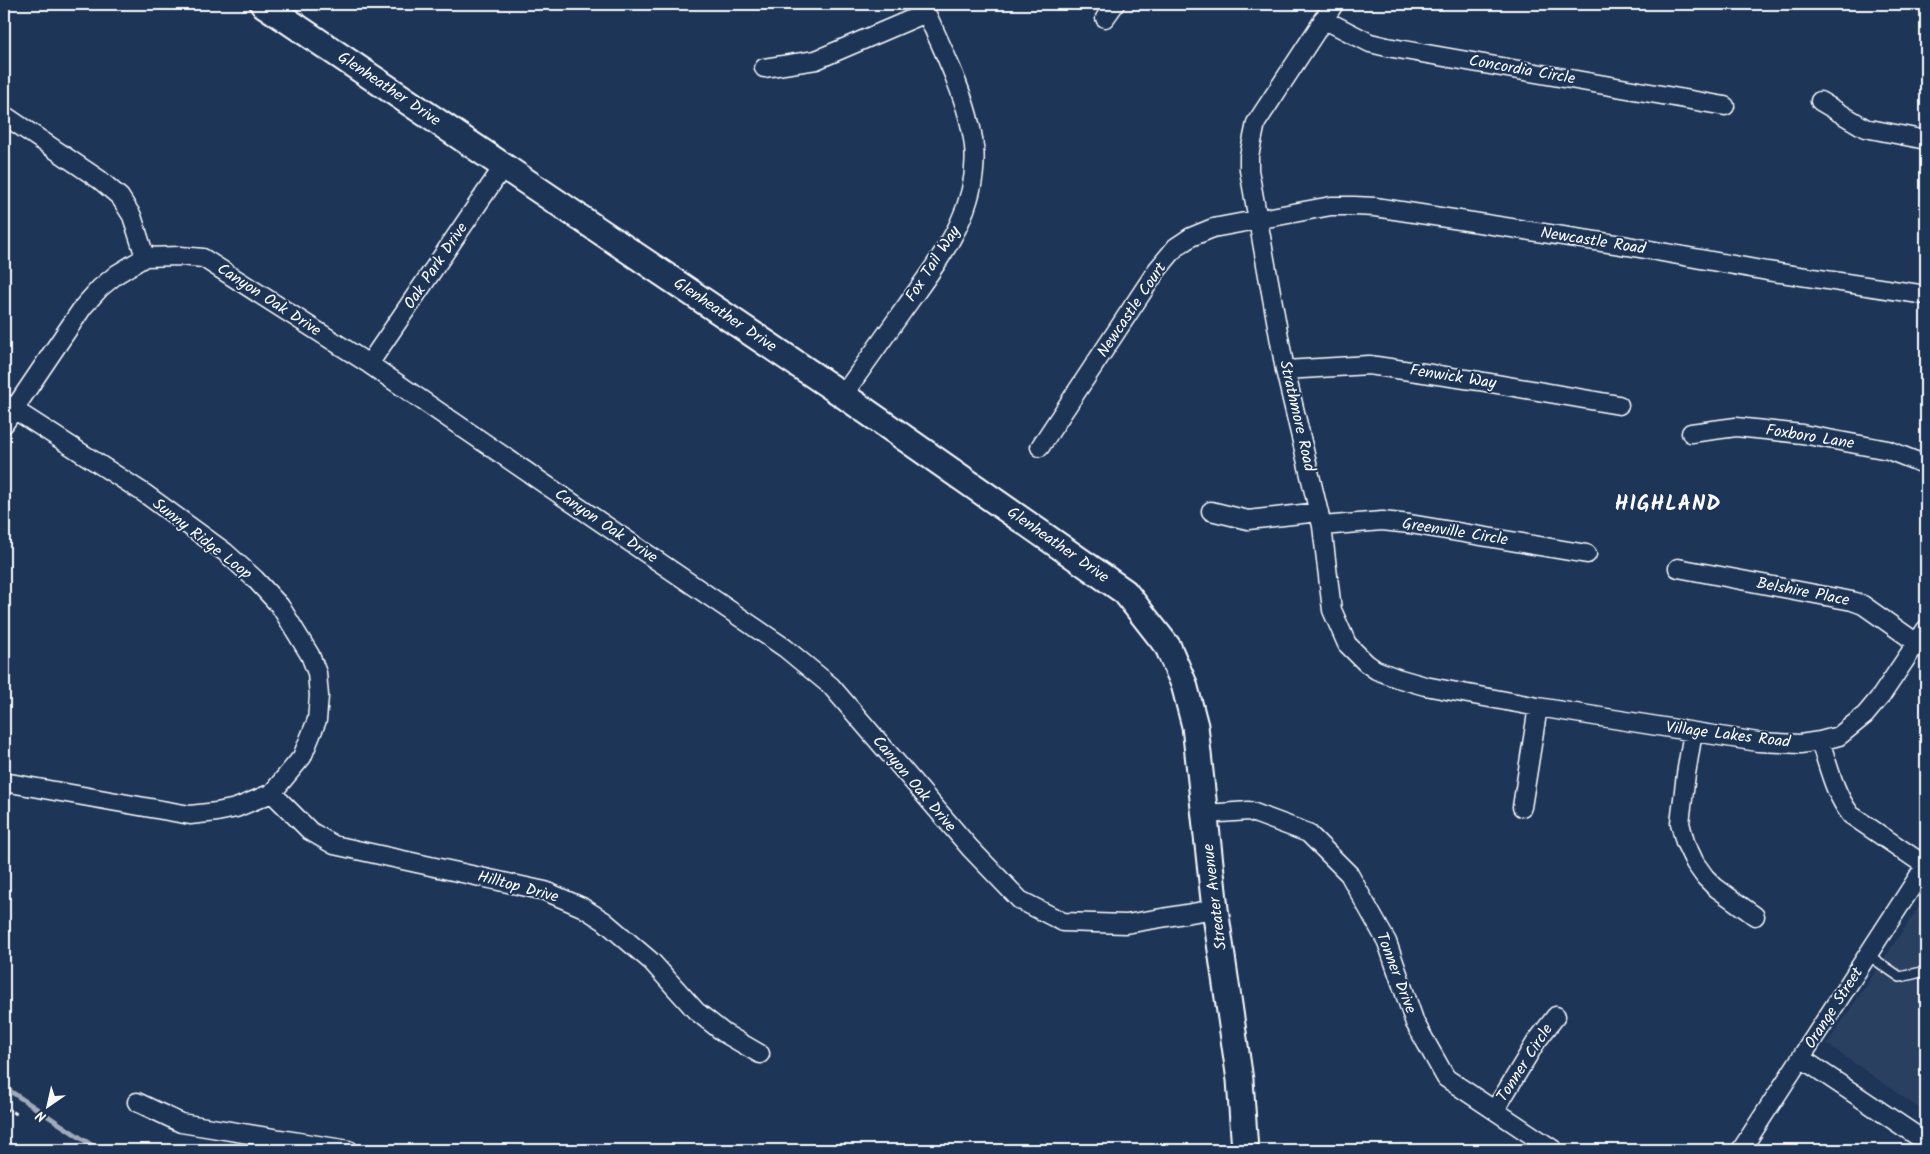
<svg xmlns="http://www.w3.org/2000/svg" width="1930" height="1154" viewBox="0 0 1930 1154" font-family="Kalam,sans-serif">
<rect width="100%" height="100%" fill="#1d3557"/>
<filter id="ink" filterUnits="userSpaceOnUse"><feTurbulence type="fractalNoise" baseFrequency=".02" numOctaves="2"/><feDisplacementMap in="SourceGraphic" scale="10" xChannelSelector="R" yChannelSelector="G"/><feConvolveMatrix kernelMatrix="1 2 1 2 8 2 1 2 1" color-interpolation-filters="sRGB"/></filter>
<g filter="url(#ink)">
<path fill="#2a4161" d="M1926 896V1113L1827 1044Z"/>
<g fill="none" stroke-linecap="round" stroke-linejoin="round">
<path stroke="#a0aab8" stroke-width="5" d="M4 1087 99 1150"/>
<defs>
<path id="lane" d="M1868 955 1900 977 1926 971"/>
<path id="street" d="M1334 4 1256 123 1249 156V170L1285 370 1322 526 1332 610 1347 644 1366 663 1376 670 1397 678 1425 686 1538 707 1758 742 1800 744 1820 741 1839 736 1865 715 1881 696 1926 629
M1105 18 1115 4
M1323 19 1370 43 1387 47 1725 106
M764 68 816 60 926 13
M1820 101 1865 128 1926 140
M4 115 100 180 120 197 132 216 145 257
M369 364 503 167
M1285 370 1369 365 1479 381 1619 405
M843 395C864 365 886 335 907 305 941 257 980 209 974 146 969 101 941 45 922 4
M4 424 83 307 100 288 117 274 145 257 180 256 203 258 369 364 785 648 831 686 970 848 1020 900 1063 922 1126 924 1215 909
M1691 433 1736 427 1802 434 1888 450 1926 465
M1040 447 1157 270 1176 247 1191 237 1213 228 1331 206H1354L1375 207 1628 246 1767 271 1926 295
M1211 511 1248 520 1319 512
M1322 526 1382 521 1410 524 1587 554
M1678 568 1852 601 1863 605 1917 643
M1693 732 1686 774 1680 823 1685 842 1695 863 1705 877 1715 887 1755 916
M1820 741C1829 767 1834 793 1851 815L1926 866
M4 782 190 815 217 812 236 808 272 793 302 757 317 720 319 696 317 673 310 655 280 606 255 579 225 552 144 493 4 403
M272 793 310 831 334 845 545 891 582 907 604 921 652 962 696 1011 724 1033 760 1054
M1522 807 1538 707
M1205 814 1249 811 1308 833 1349 874 1387 942 1415 1023 1446 1078 1554 1150
M1801 1058 1926 1142
M137 1102 181 1123 349 1150
M1495 1110 1536 1042 1556 1016
M1741 1150 1926 865"/>
<path id="secondary" d="M263 4 843 395 1125 592 1168 647 1184 684 1195 726 1215 909 1240 1080 1245 1150"/>
</defs>
<use href="#lane" stroke="#fff" stroke-width="12"/>
<use href="#street" stroke="#fff" stroke-width="21"/>
<use href="#secondary" stroke="#fff" stroke-width="29"/>
<path stroke="#fff" stroke-width="3" stroke-dasharray="5 4" stroke-linecap="butt" d="M4 1108 19 1115"/>
<use href="#lane" stroke="#1d3557" stroke-width="9"/>
<use href="#street" stroke="#1d3557" stroke-width="18"/>
<use href="#secondary" stroke="#1d3557" stroke-width="25"/>
</g>
</g>
<g text-anchor="middle" dominant-baseline="central" stroke-width="4" stroke-linejoin="round" paint-order="stroke">
<g font-size="16" fill="#fff" stroke="#1d3557">
<text transform="translate(1522 70) rotate(10)">Concordia Circle</text>
<text transform="translate(389 89) rotate(34)">Glenheather Drive</text>
<text transform="translate(1593 241) rotate(9)">Newcastle Road</text>
<text transform="translate(933 264) rotate(-57)">Fox Tail Way</text>
<text transform="translate(436 266) rotate(-56)">Oak Park Drive</text>
<text transform="translate(269 300) rotate(33)">Canyon Oak Drive</text>
<text transform="translate(1132 310) rotate(-56)">Newcastle Court</text>
<text transform="translate(725 315) rotate(34)">Glenheather Drive</text>
<text transform="translate(1453 377) rotate(9)">Fenwick Way</text>
<text transform="translate(1297 416) rotate(77)">Strathmore Road</text>
<text transform="translate(1810 437) rotate(9)">Foxboro Lane</text>
<text transform="translate(606 526) rotate(34)">Canyon Oak Drive</text>
<text transform="translate(1455 532) rotate(9)">Greenville Circle</text>
<text transform="translate(202 539) rotate(38)">Sunny Ridge Loop</text>
<text transform="translate(1058 545) rotate(35)">Glenheather Drive</text>
<text transform="translate(1803 592) rotate(11)">Belshire Place</text>
<text transform="translate(1728 735) rotate(7)">Village Lakes Road</text>
<text transform="translate(914 784) rotate(50)">Canyon Oak Drive</text>
<text transform="translate(518 887) rotate(15)">Hilltop Drive</text>
<text transform="translate(1215 897) rotate(-97)">Streater Avenue</text>
<text transform="translate(1396 973) rotate(69)">Tonner Drive</text>
<text transform="translate(1834 1008) rotate(-57)">Orange Street</text>
<text transform="translate(1525 1063) rotate(-57)">Tonner Circle</text>
</g>
<g font-size="21" font-weight="bold" letter-spacing="1" fill="#fff" stroke="#1d3557">
<text x="1668" y="504">HIGHLAND</text>
</g>
</g>
<rect width="1930" height="1154" fill="none" stroke="#1d3557" stroke-width="20"/>
<rect x="10" y="10" width="1910" height="1134" fill="none" stroke="#fff" stroke-width="2" filter="url(#ink)"/>
<g transform="translate(48 1106) rotate(214)" stroke="#1d3557" stroke-width="4" paint-order="stroke">
<path d="M0-4L9 19L0 12L-9 19Z" fill="#ffffff"/>
<text y="-8" font-size="14" font-weight="bold" text-anchor="middle" fill="#ffffff">N</text>
</g>
</svg>
